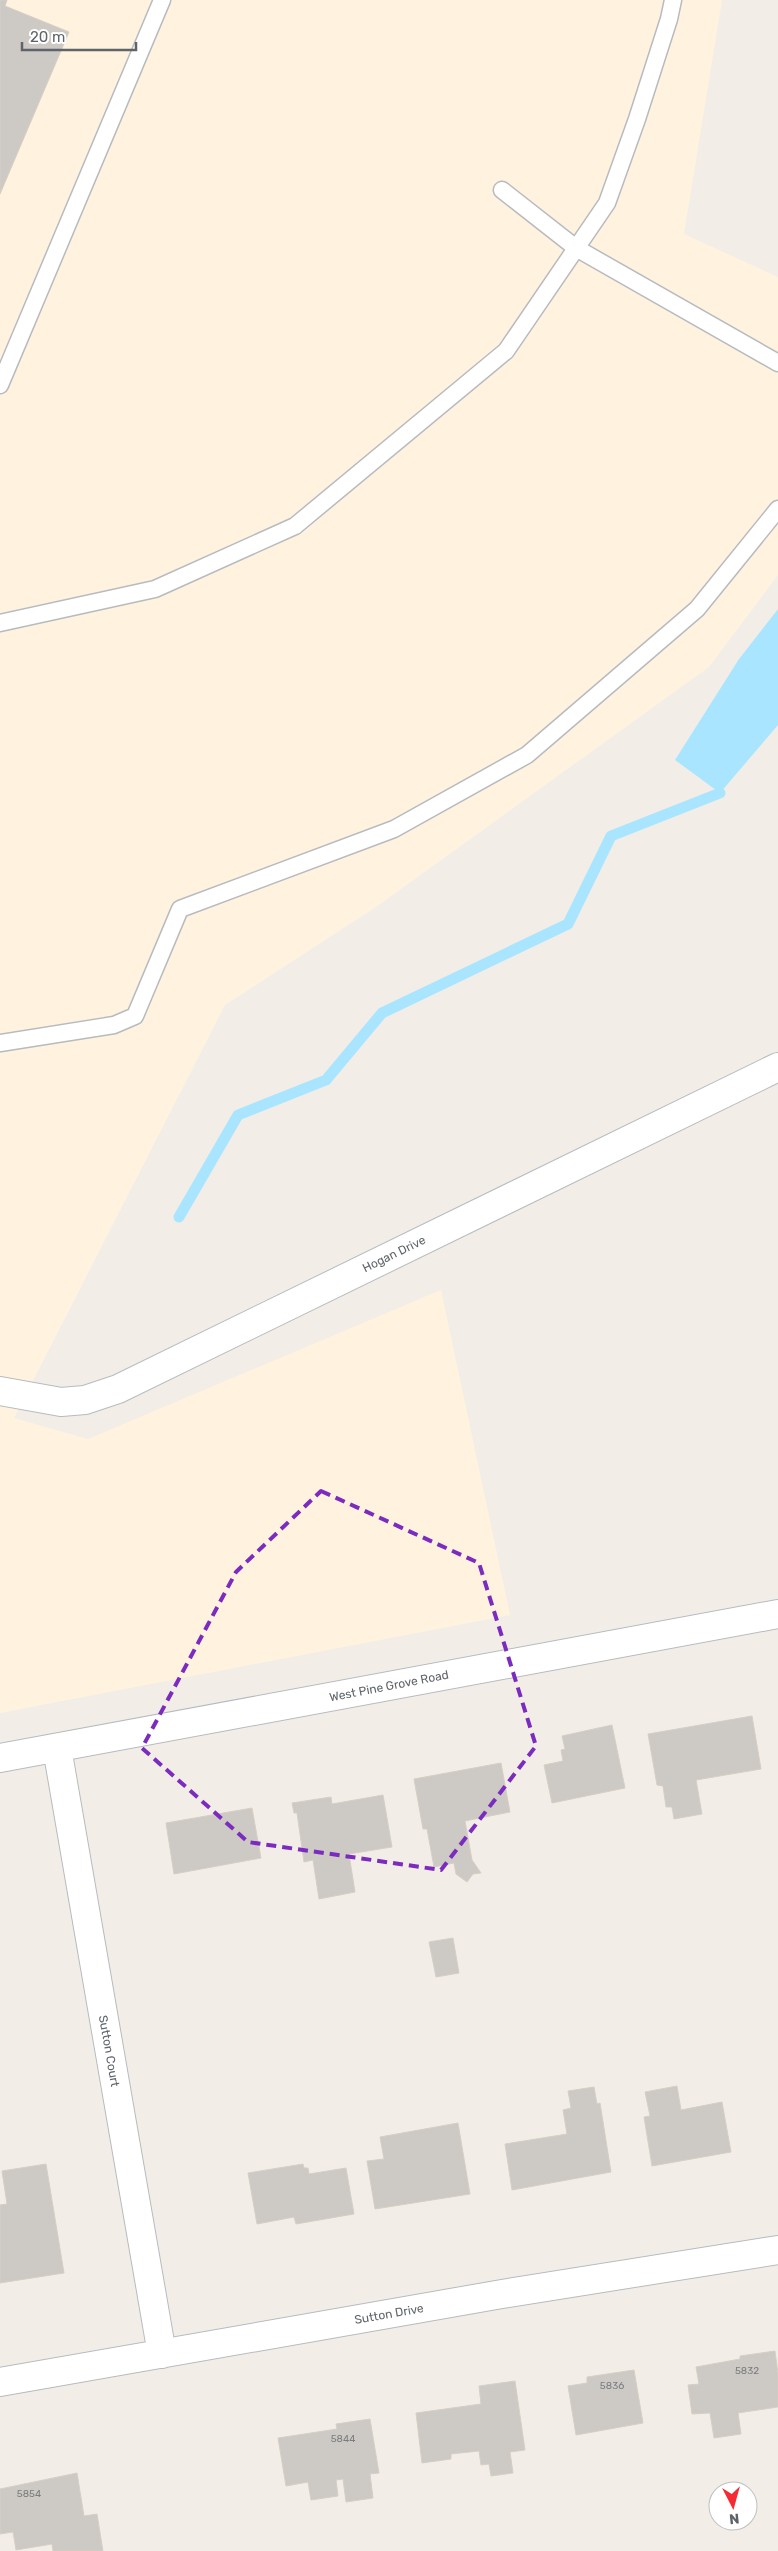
<svg xmlns="http://www.w3.org/2000/svg" width="778" height="2551" viewBox="0 0 778 2551" font-family="Rubik,sans-serif">
<rect width="100%" height="100%" fill="#f2eee7"/>
<path fill="#fff3df" d="M0 0H722L684 234 778 277V575L709 667 376 907 225 1005 14 1418 88 1439 441 1290 510 1615 0 1713Z"/>
<path fill="#aae5ff" d="M778 609V725L720 793 675 760 739 659Z"/>
<g fill="none" stroke-linecap="round" stroke-linejoin="round">
<path stroke="#aae5ff" stroke-width="11" d="M179 1217 238 1115 326 1080 382 1013 568 924 611 836 720 793"/>
</g>
<path fill="#cdc9c4" stroke="#d7cfc5" d="M0 0H7L5 6 69 32 0 194Z
M752 1716 761 1769 696 1780 702 1814 674 1819 672 1807H666L663 1786 657 1785 648 1734Z
M612 1725 625 1788 552 1803 544 1765 563 1761 561 1750 565 1749 562 1736Z
M501 1763 510 1812 465 1821 472 1860 481 1873 473 1874 467 1882 456 1874 454 1863 434 1867 427 1829H423L414 1779Z
M383 1795 392 1847 349 1854 355 1892 319 1899 313 1860 304 1862 297 1813H294L292 1803 331 1797 332 1804Z
M252 1808 261 1858 174 1874 166 1823Z
M453 1938 459 1973 436 1977 429 1942Z
M677 2086 681 2110 722 2102 731 2152 652 2166 644 2117 650 2116 645 2092Z
M594 2087 597 2104 600 2103 611 2172 512 2190 505 2144 567 2134 563 2110 571 2108 568 2091Z
M458 2123 470 2194 375 2209 367 2161 384 2159 380 2137Z
M46 2164 64 2273 0 2283V2205L7 2204 2 2171Z
M303 2164 304 2168H308L309 2174 346 2168 354 2214 296 2224 294 2217 257 2224 248 2173Z
M775 2351 778 2373V2407L738 2413 741 2434 714 2438 710 2413 692 2414 688 2385 699 2384 696 2367 740 2359V2356Z
M634 2370 643 2423 576 2435 568 2386 587 2383V2377Z
M515 2381 525 2450 510 2452 513 2473 491 2476 489 2464 481 2465 479 2451 451 2454V2459L422 2463 416 2413 481 2404 479 2386Z
M370 2419 379 2473 370 2474 373 2498 346 2502 343 2479 336 2480 338 2496 311 2500 308 2482 286 2486 278 2438 337 2429 336 2424Z
M77 2473 84 2516 97 2514 103 2551H53L52 2544 16 2550 13 2532 0 2534V2489Z"/>
<g fill="none" stroke-linecap="round" stroke-linejoin="round">
<defs>
<path id="service" d="M502 190 576 248 778 363
M0 385 162 0
M0 623 155 589 295 526 506 351 607 203 637 119 669 19 673 0
M0 1043 114 1025 135 1016 180 909 394 829 527 755 697 609 778 509"/>
<path id="minor" d="M0 1391 61 1402 85 1400 118 1389 778 1067
M57 1748 162 2354
M0 1758 778 1614
M0 2382 502 2294 778 2250"/>
</defs>
<use href="#service" stroke="#b7bbbf" stroke-width="19"/>
<use href="#minor" stroke="#b7bbbf" stroke-width="30"/>
<use href="#service" stroke="#fff" stroke-width="16"/>
<use href="#minor" stroke="#fff" stroke-width="28"/>
</g>
<path fill="none" stroke="#7b2cbf" stroke-width="4" stroke-dasharray="10 6" stroke-linejoin="round" d="M321 1491 479 1563 536 1746 441 1870 248 1842 142 1748 236 1572Z"/>
<g text-anchor="middle" dominant-baseline="central" stroke-width="4" stroke-linejoin="round" paint-order="stroke">
<g font-size="10" fill="#7a7d80">
<text x="747" y="2371">5832</text>
<text x="612" y="2386">5836</text>
<text x="343" y="2439">5844</text>
<text x="29" y="2494">5854</text>
</g>
<g font-size="12" fill="#5e6469" stroke="#fff">
<text transform="translate(394 1254) rotate(-26)">Hogan Drive</text>
<text transform="translate(389 1686) rotate(-11)">West Pine Grove Road</text>
<text transform="translate(109 2051) rotate(80)">Sutton Court</text>
<text transform="translate(389 2314) rotate(-10)">Sutton Drive</text>
</g>
</g>
<g transform="translate(733 2506) rotate(174)"><circle r="24" fill="#ffffff" stroke="#bfc1c3"/>
<path d="M0-4L9 19L0 12L-9 19Z" fill="#f52a34"/>
<text y="-8" font-size="14" font-weight="bold" text-anchor="middle" fill="#5e6469">N</text>
</g>
<path d="M22 42v8h114v-8" fill="none" stroke="#5e6469" stroke-width="2.5"/>
<text x="30" y="42" font-size="15" fill="#5e6469" stroke="#ffffff" stroke-width="4" paint-order="stroke">20 m</text>
</svg>
